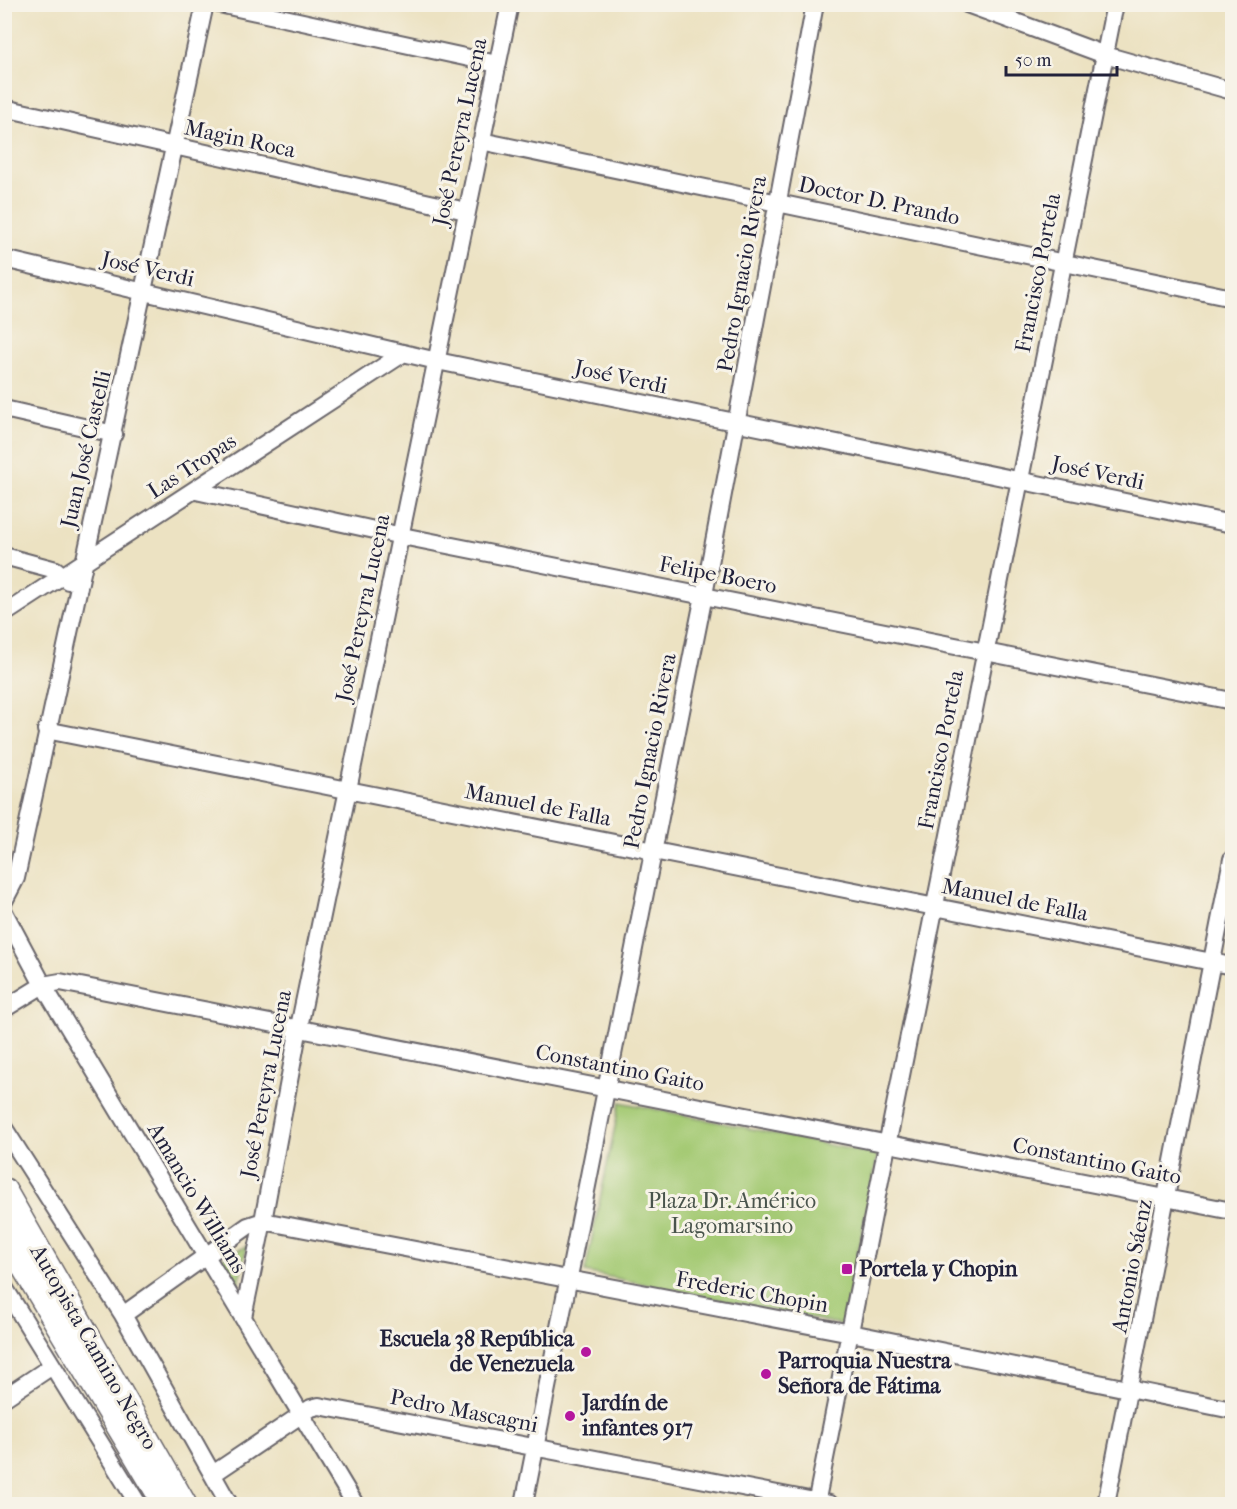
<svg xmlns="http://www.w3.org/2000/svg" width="1237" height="1509" viewBox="0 0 1237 1509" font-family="'IM FELL French Canon',serif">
<rect width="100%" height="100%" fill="#f7f3e8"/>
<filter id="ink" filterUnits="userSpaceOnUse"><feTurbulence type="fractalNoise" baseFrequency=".0167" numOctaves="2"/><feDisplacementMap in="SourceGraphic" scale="12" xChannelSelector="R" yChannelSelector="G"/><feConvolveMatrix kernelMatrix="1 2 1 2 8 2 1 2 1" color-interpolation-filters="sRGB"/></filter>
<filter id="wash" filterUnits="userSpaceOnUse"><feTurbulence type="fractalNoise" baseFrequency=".008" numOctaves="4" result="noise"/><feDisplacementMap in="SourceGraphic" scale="24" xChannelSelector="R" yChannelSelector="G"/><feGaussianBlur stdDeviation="1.35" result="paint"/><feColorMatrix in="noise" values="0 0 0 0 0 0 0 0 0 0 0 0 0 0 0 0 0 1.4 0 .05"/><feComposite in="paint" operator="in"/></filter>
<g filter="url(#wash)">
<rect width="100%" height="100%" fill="#ece2c2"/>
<path fill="#a5ca74" stroke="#647658" stroke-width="1.5" d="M620 1102 878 1155 843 1325 585 1272Z
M247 1246 237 1290 218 1260Z"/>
</g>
<g filter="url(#ink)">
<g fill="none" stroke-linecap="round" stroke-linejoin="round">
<defs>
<path id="minor" d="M219 4 497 64
M967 4 1105 55 1232 91
M4 108 466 211
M481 141 1232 298
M4 259 437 361 1232 524
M4 409 114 434
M196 491 402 536 1232 701
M4 556 56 570 68 581
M4 614 404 353
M46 730 1232 966
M4 901 16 878 205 4
M4 912 43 985 355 1504
M4 1009 43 985 60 982 1232 1211
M4 1128 123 1315 229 1504
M4 1287 138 1504
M123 1315 248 1226 263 1221 299 1027 510 4
M243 1317 263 1221 851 1333 1232 1410
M4 1398 52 1366
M213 1474 311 1408 319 1406 830 1504
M524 1504 704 595 815 4
M816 1504C915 1004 1013 504 1115 4
M1106 1504 1232 859"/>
<path id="highway" d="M4 1190 184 1504
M4 1234 165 1504"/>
</defs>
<use href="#minor" stroke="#69656a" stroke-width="20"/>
<use href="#highway" stroke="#69656a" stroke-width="27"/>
<use href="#minor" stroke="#fff" stroke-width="16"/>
<use href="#highway" stroke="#fff" stroke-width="24"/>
</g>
</g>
<g fill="#b5179e" stroke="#f7f3e8" stroke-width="2">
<rect x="841" y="1263" width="12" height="12" rx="3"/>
<circle cx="586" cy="1352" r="6"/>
<circle cx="766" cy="1374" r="6"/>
<circle cx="570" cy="1416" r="6"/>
</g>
<g text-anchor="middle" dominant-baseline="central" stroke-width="6" stroke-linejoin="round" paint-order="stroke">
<g font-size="22" fill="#22223b" stroke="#f7f3e8">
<text transform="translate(460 132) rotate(-78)">José Pereyra Lucena</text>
<text transform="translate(240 139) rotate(12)">Magin Roca</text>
<text transform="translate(879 201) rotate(12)">Doctor D. Prando</text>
<text transform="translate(148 269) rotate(13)">José Verdi</text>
<text transform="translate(1038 273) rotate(-79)">Francisco Portela</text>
<text transform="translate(742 274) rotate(-80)">Pedro Ignacio Rivera</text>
<text transform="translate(621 377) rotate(12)">José Verdi</text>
<text transform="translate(86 449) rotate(-77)">Juan José Castelli</text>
<text transform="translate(192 466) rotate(-33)">Las Tropas</text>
<text transform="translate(1098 473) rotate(12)">José Verdi</text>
<text transform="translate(718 575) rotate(11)">Felipe Boero</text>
<text transform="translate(363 608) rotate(-78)">José Pereyra Lucena</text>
<text transform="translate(941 750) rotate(-79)">Francisco Portela</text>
<text transform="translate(650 751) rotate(-79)">Pedro Ignacio Rivera</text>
<text transform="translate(538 805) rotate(11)">Manuel de Falla</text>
<text transform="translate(1015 900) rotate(11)">Manuel de Falla</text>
<text transform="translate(620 1068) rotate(11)">Constantino Gaito</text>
<text transform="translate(266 1084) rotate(-79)">José Pereyra Lucena</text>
<text transform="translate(1097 1161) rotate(11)">Constantino Gaito</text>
<text transform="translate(197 1198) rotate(59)">Amancio Williams</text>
<text transform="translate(1132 1266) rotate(-79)">Antonio Sáenz</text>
<text transform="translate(752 1292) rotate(10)">Frederic Chopin</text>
<text transform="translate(94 1347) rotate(60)">Autopista Camino Negro</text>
<text transform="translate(464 1411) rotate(11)">Pedro Mascagni</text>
</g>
<g font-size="22" fill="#49544c" stroke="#f7f3e8">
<text x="732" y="1201">Plaza Dr. Américo<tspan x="732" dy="25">Lagomarsino</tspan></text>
</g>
<g font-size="22" font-weight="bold" fill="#22223b" stroke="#f7f3e8" text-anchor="start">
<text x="859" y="1269">Portela y Chopin</text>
<text x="574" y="1339" text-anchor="end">Escuela 38 República<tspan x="574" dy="25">de Venezuela</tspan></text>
<text x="778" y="1361">Parroquia Nuestra<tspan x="778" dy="25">Señora de Fátima</tspan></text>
<text x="582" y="1403">Jardín de<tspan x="582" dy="25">infantes 917</tspan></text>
</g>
</g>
<rect width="1237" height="1509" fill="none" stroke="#f7f3e8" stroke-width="24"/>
<path d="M1006 66v9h111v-9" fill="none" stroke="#22223b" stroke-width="3"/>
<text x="1015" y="66" font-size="18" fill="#22223b" stroke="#f7f3e8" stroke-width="4.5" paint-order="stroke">50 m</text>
</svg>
